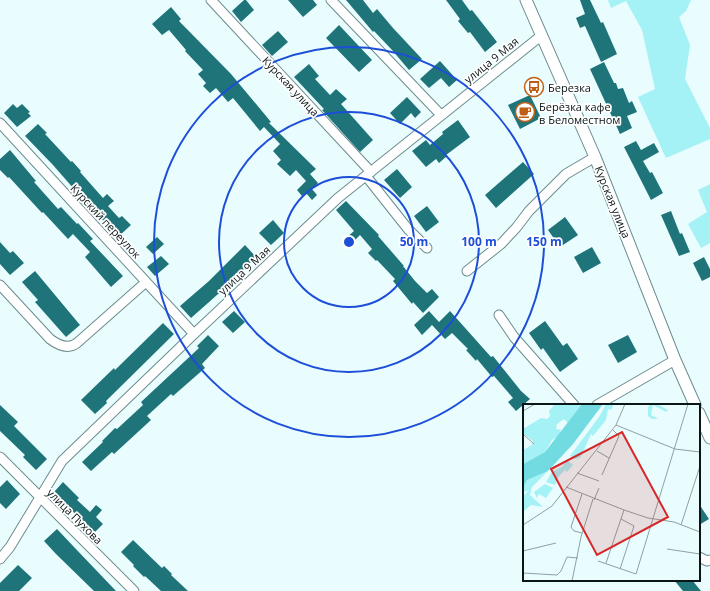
<svg xmlns="http://www.w3.org/2000/svg" width="710" height="591" viewBox="0 0 710 591" font-family="'Open Sans',sans-serif">
<rect width="100%" height="100%" fill="#e9fdff"/>
<path fill="#a4f1f6" d="M608 0H691L686 11 679 17 690 45 685 79 710 128V139L666 158 638 97 655 89 642 30 626 1 611 8Z
M710 184V243L701 248 688 224 707 212 698 190Z"/>
<path fill="#1f7479" d="M244 0H246L254 10 241 22 232 11Z
M288 0H313L317 5 303 17Z
M346 0H363L373 13 377 9 393 28 422 59 409 70 392 50 374 31 373 32Z
M446 0H462L470 11 472 10 497 42 485 52 470 32 468 33 458 21 460 19Z
M580 0H590L601 23 603 22 617 54 601 62 585 26 580 28 576 18 585 14Z
M171 7 181 19 179 21 231 74 271 122 269 123 316 169 310 174 318 183 312 189 317 195 312 200 306 193 302 196 297 190 306 181 296 170 290 176 277 164 281 160 273 151 280 144 264 127 260 131 233 98 228 102 216 88 210 93 203 86 206 83 198 74 203 70 185 51 186 50 169 30 162 35 152 24Z
M339 25 372 60 359 72 326 38Z
M278 31 288 42 272 56 262 45Z
M440 61 457 80 449 87 441 78 429 88 420 79Z
M604 62 614 83H616L618 89 623 88 629 103 632 101 637 112 627 116 632 128 620 134 590 69Z
M309 64 319 76 315 79 330 95 336 89 347 99 341 104 373 140 360 152 322 110 324 109 294 77Z
M530 95 541 118 520 129 508 105Z
M407 97 421 112 415 118 411 113 400 124 390 113Z
M13 104 17 108 22 104 30 112 28 113 31 116 17 127 4 113Z
M458 120 470 137 446 155 447 156 439 163 436 159 426 167 412 151 426 140 430 145 443 134 442 132Z
M38 124 47 133 45 134 71 162 72 161 81 171 80 172 103 198 107 194 114 201 108 206 119 218 122 216 131 225 118 237 85 201 84 203 72 190 74 189 53 165 25 136Z
M636 141 641 150 654 143 659 152 643 161 650 173 652 172 663 193 651 200 624 147Z
M10 150 36 181 34 182 58 209 61 207 77 224 78 223 93 239 90 241 123 276 111 287 85 257 90 252 73 234 68 239 43 212 42 213 9 177 8 178 0 170V159Z
M523 162 534 174 496 208 485 195Z
M397 169 412 187 400 198 384 180Z
M346 201 379 235 378 236 404 266H403L415 281 427 293 432 289 439 297 423 313 413 302 412 304 393 281 395 279 377 260 376 261 368 253 372 249 360 235 351 244 346 238 354 231 336 210Z
M427 206 439 222 426 232 414 216Z
M671 211 680 234 682 233 690 252 679 256 661 215Z
M565 217 578 235 560 247 548 230Z
M273 220 284 233 271 245 259 233Z
M157 237 164 244 153 254 146 247Z
M0 242 10 253 13 251 24 263 10 275 0 264Z
M245 245 256 257 239 274 242 277 229 290 226 287 191 318 180 306 209 281Z
M592 247 601 263 583 273 574 257Z
M161 256 169 264 155 276 147 267Z
M704 257 710 269V277L702 281 693 263Z
M35 271 80 325 66 337 35 302 38 300 22 282Z
M234 311 245 322 233 333 222 322Z
M429 311 439 322 450 311 491 357 493 356 521 391 530 399 516 411 508 402 513 398 494 376 492 377 477 359 476 361 466 350 468 349 452 333 445 339 432 325 422 335 414 325Z
M545 321 563 346 567 343 578 359 560 372 543 348 541 350 529 333Z
M163 323 174 334 106 401 107 403 95 414 81 400 114 368 115 370Z
M208 335 219 346 202 364 205 368 173 396 171 394 147 416 151 420 114 454 112 452 91 471 82 462 103 442 102 441 115 428 117 429 143 405 141 402 199 348 197 346Z
M628 335 637 352 618 363 608 345Z
M0 405 18 422 14 426 47 459 36 470 23 457 25 455 0 431Z
M7 480 20 494 6 509 0 503V487Z
M63 482 79 498 77 500 90 512 96 505 102 510 96 517 103 524 95 532 69 508 64 513 57 506 63 501 54 492Z
M699 504 709 519 699 525Z
M57 529 74 547 116 591H94L56 554 44 541Z
M133 540 162 568 164 566 172 574 171 575 188 591H161L145 576 144 577 133 566 134 565 121 552Z
M18 565 32 578 19 591H0V583Z
M674 580H692L701 591H683Z"/>
<g fill="none" stroke-linecap="round" stroke-linejoin="round">
<defs>
<path id="minor" d="M211 0 371 172
M331 0 441 115
M0 123 194 334
M366 176 408 229 427 248
M467 271 501 244 516 228 529 211 566 174 595 157
M0 285 50 339C58 345 68 350 77 343L146 282
M499 315 514 337 574 405
M597 405 675 360
M0 457 134 591
M699 557 707 561 710 560
M0 559 10 547 62 461 194 334 338 198 542 35"/>
<path id="tertiary" d="M526 0 595 157 675 360 695 405
M699 413 710 438"/>
</defs>
<use href="#minor" stroke="#6c8c8e" stroke-width="11"/>
<use href="#tertiary" stroke="#6c8c8e" stroke-width="13"/>
<use href="#minor" stroke="#fff" stroke-width="9"/>
<use href="#tertiary" stroke="#fff" stroke-width="11"/>
</g>
<g fill="none" stroke="#1d4ed8" stroke-width="2">
<circle cx="349" cy="242" r="65"/>
<circle cx="349" cy="242" r="130"/>
<circle cx="349" cy="242" r="195"/>
</g>
<defs>
<symbol id="bus-ring" viewBox="-11 -11 22 22"><circle r="9.5" fill="#fff" stroke="#be5f17" stroke-width="1.5"/><path d="M-5-6H5V4H4V6H2V4H-2V6H-4V4H-5ZM-3.5-4V0h7V-4ZM-3.5 1.2v1.5H-2V1.2ZM2 1.2v1.5H3.5V1.2Z" fill="#be5f17"/></symbol>
<symbol id="cafe-ring" viewBox="-11 -11 22 22"><circle r="9.5" fill="#fff" stroke="#be5f17" stroke-width="1.5"/><path d="M-5.5-4.5H6V0H3Q3 3.5 0 3.5H-2.5Q-5.5 3.5-5.5 0ZM3-3.2v2h1.7v-2ZM-6 4.5H4V6H-6Z" fill="#be5f17"/></symbol>
</defs>
<g fill-rule="evenodd">
<use href="#bus-ring" x="523" y="76" width="22" height="22"/>
<use href="#cafe-ring" x="514" y="101" width="22" height="22"/>
</g>
<g text-anchor="middle" dominant-baseline="central" stroke-width="3.5" stroke-linejoin="round" paint-order="stroke">
<g font-size="11" fill="#091516" stroke="#fff">
<text transform="translate(491 60) rotate(-39)">улица 9 Мая</text>
<text transform="translate(291 86) rotate(47)">Курская улица</text>
<text transform="translate(613 202) rotate(68)">Курская улица</text>
<text transform="translate(106 221) rotate(47)">Курский переулок</text>
<text transform="translate(244 270) rotate(-43)">улица 9 Мая</text>
<text transform="translate(75 516) rotate(45)">улица Пухова</text>
</g>
<g font-size="11" fill="#091516" stroke="#fff" text-anchor="start">
<text x="548" y="87">Березка</text>
<text x="539" y="106">Берёзка кафе<tspan x="539" dy="13">в Беломестном</tspan></text>
</g>
</g>
<g transform="translate(523 404)">
<rect width="177" height="177" fill="#e9fdff"/>
<path d="M32 0H59L45 19 41 15 34 20 33 25 38 26 35 33 29 36 22 48 0 60V46L9 41 10 37 1 30 0 25 18 14 24 15 27 12 26 7ZM83 0H91L88 6 85 5 83 16 70 32 68 30 57 54 52 55 47 52 76 13ZM128 0H134L145 6 143 8 130 1 128 11 135 15H129L125 12V3ZM44 56 50 61 44 68 42 66 36 72 32 81 23 78 29 68 39 63ZM25 67 9 83 7 91 20 103 8 101 0 108V92L5 87 0 88V83L4 76ZM22 80 30 84 23 94 16 90 14 94 11 88Z" fill="#a4f1f6"/>
<path d="M59 0H80L50 40 25 67 4 76 0 83V60L22 48Z" fill="#72dae1"/>
<path fill="none" stroke="#8fa0a2" stroke-width="1" d="M0 7 12 0M93 21 152 45 177 48M0 30 11 40M74 47 86 54M54 69 76 77M79 71 96 32 90 26M43 83 101 106 125 114 151 118 177 128M71 96 76 84M0 121 29 102 93 21 102 0M158 121 177 62M59 129 51 127 48 123 59 90M144 145 177 150M0 147 33 139M75 157 113 170 165 0M83 159 101 106M97 165 111 122 98 115M0 169 34 171 38 167 44 153 55 154M49 177 58 133 70 95"/>
<path fill="#d62828" fill-opacity="0.15" stroke="#d62828" stroke-width="2" d="M99 28 145 113 74 151 28 65Z"/>
<rect width="177" height="177" fill="none" stroke="#091516" stroke-width="2"/>
</g>
<circle cx="349" cy="242" r="6" fill="#1d4ed8" stroke="#fff" stroke-width="2"/>
<g font-size="12" text-anchor="middle" font-weight="bold" fill="#1d4ed8" stroke="#fff" stroke-width="3.5" stroke-linejoin="round" paint-order="stroke">
<text x="414" y="246">50 m</text>
<text x="479" y="246">100 m</text>
<text x="544" y="246">150 m</text>
</g>
</svg>
